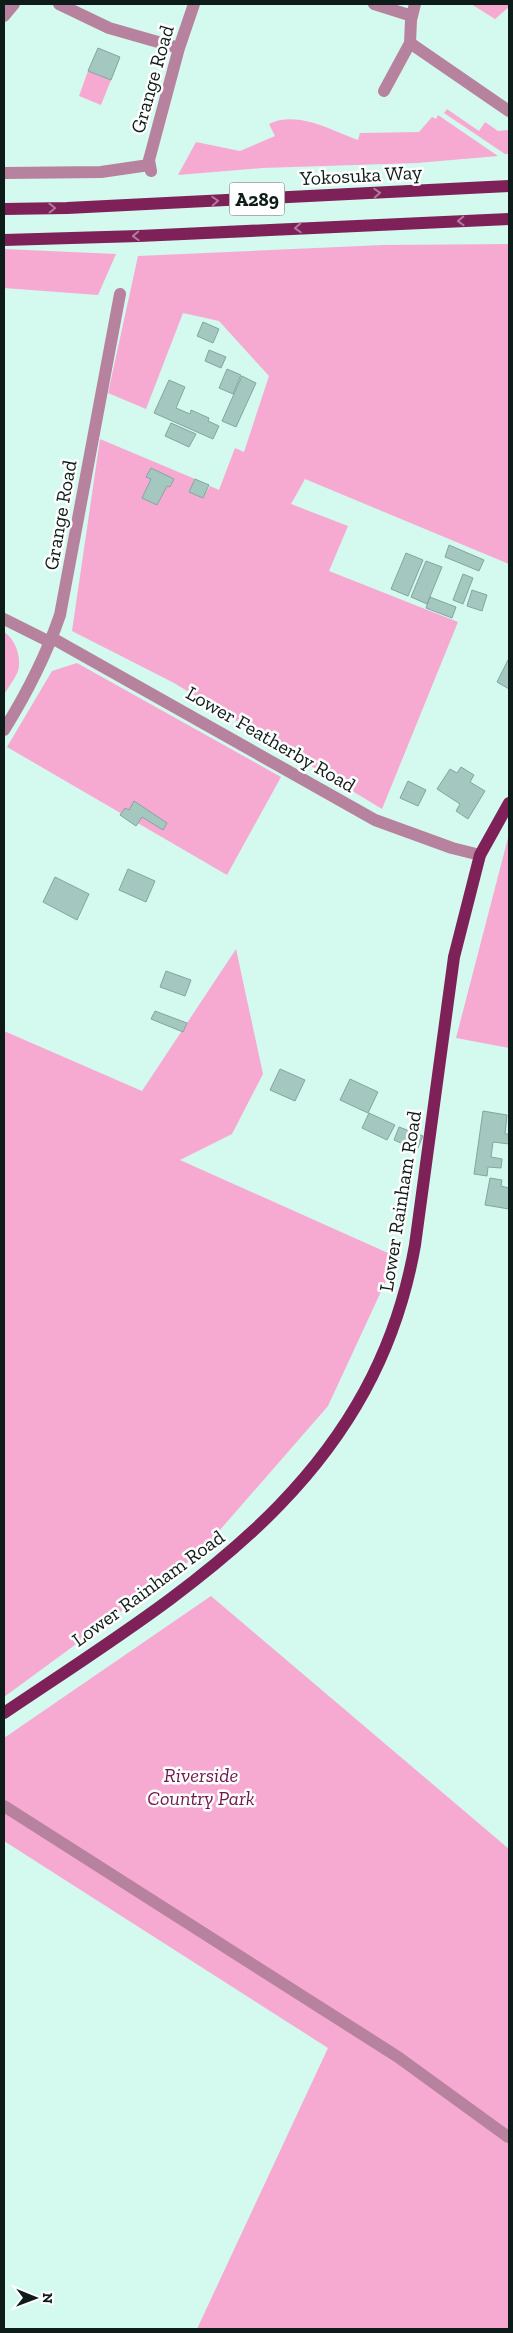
<svg xmlns="http://www.w3.org/2000/svg" width="513" height="2333" viewBox="0 0 513 2333" font-family="'Zilla Slab',serif">
<rect width="100%" height="100%" fill="#d4f9ef"/>
<path fill="#f7aad1" fill-rule="evenodd" d="M471 4H509V7L495 19Z
M88 71 111 80 101 105 79 96Z
M447 109 479 131 485 122 498 131 509 130V154H505L444 113Z
M438 115 498 156 417 163 262 168 178 175 196 142 240 151 275 136 269 124C297 110 331 130 358 140L360 133 419 132 432 117 436 119Z
M509 244V564L305 479 291 504 348 526 329 571 458 622 382 809 174 683 72 631 100 439 195 479 189 492 203 498 210 486 219 490 235 448 244 452 269 376 219 321 183 313 146 409 108 393 138 256 383 245ZM151 468 174 479 170 487 167 486 157 505 142 498 151 479 147 477Z
M4 249 116 254 98 295 4 288Z
M4 632C15 638 22 658 18 671 15 679 8 687 4 695Z
M77 663 281 777 227 875 7 747 52 671Z
M509 834V1048L456 1038Z
M236 949 263 1074 232 1134 180 1160 397 1257 328 1406 199 1554 4 1697V1031L142 1091Z
M211 1596 509 1849V2329H197L328 2048 4 1841V1738Z"/>
<path fill="#a4c8bf" stroke="#82a69c" d="M98 48 120 57 111 80 88 71Z
M203 322 219 329 213 343 197 336Z
M209 350 226 357 221 368 205 361Z
M227 369 241 375 233 394 219 388Z
M242 376 256 383 236 427 222 421Z
M169 380 185 387 176 408 190 414 191 410 209 418 208 421 219 426 213 439 154 413Z
M171 423 196 434 189 447 165 436Z
M151 468 174 479 170 487 167 486 157 505 142 498 151 479 146 477Z
M195 479 209 485 203 498 189 492Z
M449 545 484 560 479 571 445 557Z
M406 553 423 560 408 596 391 589Z
M426 561 442 567 427 604 411 597Z
M463 574 473 578 463 604 453 600Z
M472 590 487 595 482 611 467 606Z
M430 597 456 607 452 618 426 608Z
M509 658V689L497 682Z
M461 767 474 775 470 782 485 791 468 819 456 811 460 804 437 789 450 769 457 773Z
M408 781 426 790 418 806 400 798Z
M134 801 167 823 163 830 142 817 136 826 120 815 125 808 129 810Z
M128 869 155 881 146 902 119 890Z
M55 877 89 894 77 920 43 902Z
M166 971 191 980 185 996 160 987Z
M155 1011 187 1023 183 1032 151 1019Z
M280 1069 305 1080 295 1101 270 1090Z
M350 1079 378 1092 368 1113 340 1100Z
M483 1111 507 1115 505 1134H509V1144L493 1142 491 1157 502 1159 501 1168 488 1167 487 1176 474 1174Z
M369 1113 395 1125 387 1140 362 1128Z
M399 1127 423 1136 417 1150 394 1140Z
M490 1178 502 1180 501 1186 509 1188V1209L485 1205Z"/>
<g fill="none" stroke-linecap="round" stroke-linejoin="round">
<path stroke="#b7829d" stroke-width="12" d="M59 4 109 28 179 48
M374 4 412 16
M4 16 14 4
M410 43 509 111
M384 91 410 43 411 20 415 4
M149 165 151 171 149 160 179 48 194 4
M4 173 101 172 149 165
M4 619 50 642
M52 638 375 820 452 848 480 855
M4 730C27 693 46 656 60 615L120 294
M4 1806 398 2057 508 2137"/>
<path stroke="#7e2159" stroke-width="12" d="M4 209 67 208 509 186
M4 240 139 236 509 219
M4 1713C188 1589 373 1483 415 1245L454 957 480 855 509 803"/>
</g>
<defs><path id="oneway-chevron" d="M-2-3.5L2.5 0L-2 3.5" fill="none" stroke-width="1.6" stroke-linecap="round" stroke-linejoin="round" transform="scale(1.25)"/></defs>
<g stroke="#b27a9b">
<use href="#oneway-chevron" transform="translate(377 193) rotate(-3)"/>
<use href="#oneway-chevron" transform="translate(215 201) rotate(-3)"/>
<use href="#oneway-chevron" transform="translate(52 208) rotate(-1)"/>
<use href="#oneway-chevron" transform="translate(461 221) rotate(178)"/>
<use href="#oneway-chevron" transform="translate(298 228) rotate(177)"/>
<use href="#oneway-chevron" transform="translate(136 236) rotate(178)"/>
</g>
<g text-anchor="middle" dominant-baseline="central" stroke-width="5" stroke-linejoin="round" paint-order="stroke">
<rect fill="#fff" stroke="#56605e" stroke-width="1" x="229.5" y="182.5" width="55" height="33" rx="4"/>
<g font-size="19" font-weight="bold" fill="#0e1c19">
<text x="257" y="199">A289</text>
</g>
<g font-size="20" fill="#0e1c19" stroke="#fff">
<text transform="translate(152 79) rotate(-74)">Grange Road</text>
<text transform="translate(361 175) rotate(-3)">Yokosuka Way</text>
<text transform="translate(60 515) rotate(-80)">Grange Road</text>
<text transform="translate(271 739) rotate(30)">Lower Featherby Road</text>
<text transform="translate(400 1201) rotate(-81)">Lower Rainham Road</text>
<text transform="translate(148 1588) rotate(-36)">Lower Rainham Road</text>
</g>
<g font-size="20" font-style="italic" fill="#70174e" stroke="#fff">
<text x="201" y="1775">Riverside<tspan x="201" dy="23">Country Park</tspan></text>
</g>
</g>
<rect width="513" height="2333" fill="none" stroke="#0e1c19" stroke-width="10"/>
<g transform="translate(35 2298) rotate(91)" stroke="#ffffff" stroke-width="4" paint-order="stroke">
<path d="M0-4L9 19L0 12L-9 19Z" fill="#0e1c19"/>
<text y="-8" font-size="14" font-weight="bold" text-anchor="middle" fill="#0e1c19">N</text>
</g>
</svg>
